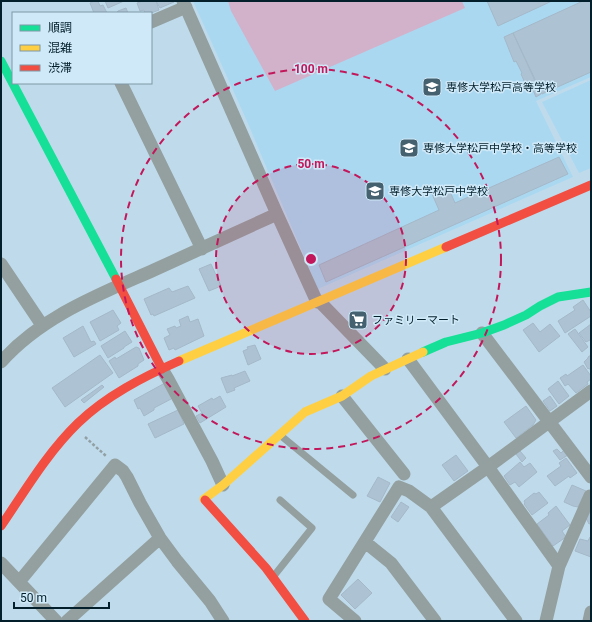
<svg xmlns="http://www.w3.org/2000/svg" width="592" height="622" viewBox="0 0 592 622" font-family="Roboto,'Noto Sans JP',sans-serif">
<rect width="100%" height="100%" fill="#bfdbeb"/>
<path fill="#abd8f1" d="M193 1H591V77L536 101 573 177 318 289 246 119Z
M591 80V168L579 173 542 102Z"/>
<path fill="#d2b2cb" d="M228 1H462L465 8 275 91 231 11Z"/>
<path fill="#adc3d4" stroke="#a4b8c8" d="M94 1H98L100 6 103 5 107 13H94L90 3Z
M105 1H124L108 8Z
M143 1H156L159 10 151 13H145L144 10 140 11 137 3Z
M156 1H174V2L160 8Z
M487 1H552L498 26Z
M583 1H591V72L542 94 513 33Z
M126 8 128 13H116L118 11Z
M513 33 541 94 536 97 533 90 529 92 521 74 522 73 516 61 514 62 504 37Z
M559 157 568 174 326 282 319 265 439 210 432 194 448 187 455 203Z
M211 264 221 286 209 291 199 269Z
M188 286 195 298 154 316 153 314 151 315 144 299 169 288 172 292Z
M583 300 591 312V316L565 333 558 321 575 310 573 307Z
M113 310 121 323 117 326 119 330 100 341 90 322Z
M188 316 190 322 198 319 204 336 175 350 174 348 169 350 164 338 170 335 167 329 175 326 176 328 181 326 179 320Z
M533 323 540 332 550 324 560 336 539 352 523 330Z
M591 324V341L590 340 586 342 579 333Z
M83 326 91 342 94 341 96 344 74 357 63 338Z
M575 329 588 347 582 352 568 334Z
M125 331 132 342 124 347V348L108 358 101 346Z
M255 345 261 359 248 365 243 351 248 349 247 347Z
M136 347 139 348 144 360 138 364V366L119 378 109 361 115 357 116 359Z
M100 355 113 373 65 407 52 388Z
M591 355V371L589 368 588 369 584 362 588 358V357Z
M583 365 591 376V379L587 382 588 384 576 393 568 384 565 386 560 378 566 374 567 376Z
M245 371 250 381 234 388 235 390 227 393 221 378 232 375V376Z
M558 381 569 396 559 404 548 389Z
M165 383 173 398 154 408V410L144 416 140 408 138 409 134 400Z
M102 385 104 387 84 403 81 400Z
M220 396 226 407 200 423 196 416 202 413 198 406 212 398 213 400Z
M550 396 557 406 550 411 543 401Z
M526 406 536 420 533 425 516 438 504 422Z
M178 410 184 424 155 438 148 424Z
M557 449 561 453 564 450 568 455 560 460 553 451Z
M520 451 526 458 522 462 516 454Z
M456 455 468 471 454 481 442 465Z
M566 458 577 473 570 478 569 476 555 486 547 476 561 466 559 463Z
M520 462 524 467 530 463 537 472 519 487 515 482 510 485 504 476Z
M378 477 390 483 380 502 367 496Z
M572 485 586 491 578 507 573 506 564 502Z
M539 492 548 503 532 515 524 504 525 503 524 501 534 493 536 494Z
M401 502 409 507 398 522 391 517Z
M556 506 570 525 562 531 566 537 553 546 537 524 549 515 548 513Z
M591 512V524V523L589 524 585 516Z
M590 537 591 538V557L575 551 580 539 588 541Z
M358 579 372 593 355 609 341 595Z"/>
<g fill="none" stroke-linecap="round" stroke-linejoin="round">
<path stroke="#92a0a5" stroke-width="2.5" stroke-dasharray="3 2" stroke-linecap="butt" d="M85 437 106 456"/>
<path stroke="#94a0a0" stroke-width="7" d="M280 435 353 495
M273 577 312 528 280 500"/>
<path stroke="#94a0a0" stroke-width="13" d="M183 1 277 214 317 302
M151 22 186 7
M121 83 202 249
M1 264 42 325
M319 301 385 369
M482 333 591 477
M408 359 488 467 559 566
M1 362C42 316 100 294 154 270 195 251 236 233 277 214
M162 369 168 379 212 461 223 485
M342 396 404 474
M365 542 391 563 435 621
M1 563 56 621
M19 582 115 465 123 471 127 477 140 503 160 538 177 561 210 601 223 621
M67 621 160 538
M355 621 329 599 399 487 409 491 431 507
M516 621 431 507 488 467 591 391
M546 621 559 566 590 496H591
M589 621 591 612"/>
<path stroke="#16e098" stroke-width="9" d="M1 61 116 279
M423 352 446 342 482 333 504 325 526 315 540 306 558 297 591 292"/>
<path stroke="#ffcf43" stroke-width="9" d="M179 361 446 247
M205 500 204 499 223 485 305 412 342 396 371 376 423 352"/>
<path stroke="#f24e42" stroke-width="9" d="M446 247 591 185
M116 279 162 369
M205 500 266 568 305 621
M1 526C25 491 47 453 78 423 106 396 143 377 179 361"/>
</g>
<circle cx="311" cy="259" r="95" fill="#c2185b" fill-opacity=".12"/>
<g fill="none" stroke="#c2185b" stroke-width="2" stroke-dasharray="7 5">
<circle cx="311" cy="259" r="95"/>
<circle cx="311" cy="259" r="190"/>
</g>
<defs>
<symbol id="school-square" viewBox="-11 -11 22 22"><rect x="-9" y="-9" width="18" height="18" rx="4" fill="#45616f" stroke="#d0e9f8"/><path d="M0-5L7-2L0 1L-7-2ZM-4 1L0 2.5L4 1V4Q0 6-4 4Z" fill="#fff"/></symbol>
<symbol id="supermarket-square" viewBox="-11 -11 22 22"><rect x="-9" y="-9" width="18" height="18" rx="4" fill="#45616f" stroke="#d0e9f8"/><path d="M-6-5.5h2.5l.6 2H6L4.5 2H-2.5L-4.4-4H-6ZM-1.5 3.2a1.3 1.3 0 1 0 .1 0ZM3 3.2a1.3 1.3 0 1 0 .1 0Z" fill="#fff"/></symbol>
</defs>
<g fill-rule="evenodd">
<use href="#school-square" x="421" y="76" width="22" height="22"/>
<use href="#school-square" x="398" y="137" width="22" height="22"/>
<use href="#school-square" x="364" y="180" width="22" height="22"/>
<use href="#supermarket-square" x="347" y="309" width="22" height="22"/>
</g>
<g text-anchor="middle" dominant-baseline="central" stroke-width="3" stroke-linejoin="round" paint-order="stroke">
<g font-size="11" fill="#031f2c" stroke="#d0e9f8" text-anchor="start">
<text x="446" y="87">専修大学松戸高等学校</text>
<text x="423" y="148">専修大学松戸中学校・高等学校</text>
<text x="389" y="191">専修大学松戸中学校</text>
<text x="372" y="320">ファミリーマート</text>
</g>
</g>
<circle cx="311" cy="259" r="6" fill="#c2185b" stroke="#d0e9f8" stroke-width="2"/>
<g font-size="12" text-anchor="middle" font-weight="bold" fill="#c2185b" stroke="#d0e9f8" stroke-width="3" stroke-linejoin="round" paint-order="stroke">
<text x="311" y="73">100 m</text>
<text x="311" y="168">50 m</text>
</g>
<rect width="592" height="622" fill="none" stroke="#031f2c" stroke-width="4"/>
<rect x="12" y="12" width="140" height="72" fill="#d0e9f8" stroke="#7e98a6"/>
<rect x="20" y="25" width="20" height="6" fill="#16e098" stroke="#7e98a6"/>
<text x="48" y="32" font-size="12" fill="#031f2c">順調</text>
<rect x="20" y="45" width="20" height="6" fill="#ffcf43" stroke="#7e98a6"/>
<text x="48" y="52" font-size="12" fill="#031f2c">混雑</text>
<rect x="20" y="65" width="20" height="6" fill="#f24e42" stroke="#7e98a6"/>
<text x="48" y="72" font-size="12" fill="#031f2c">渋滞</text>
<path d="M14 602v6h95v-6" fill="none" stroke="#031f2c" stroke-width="2"/>
<text x="20" y="602" font-size="12" fill="#031f2c" stroke="#d0e9f8" stroke-width="3" paint-order="stroke">50 m</text>
</svg>
